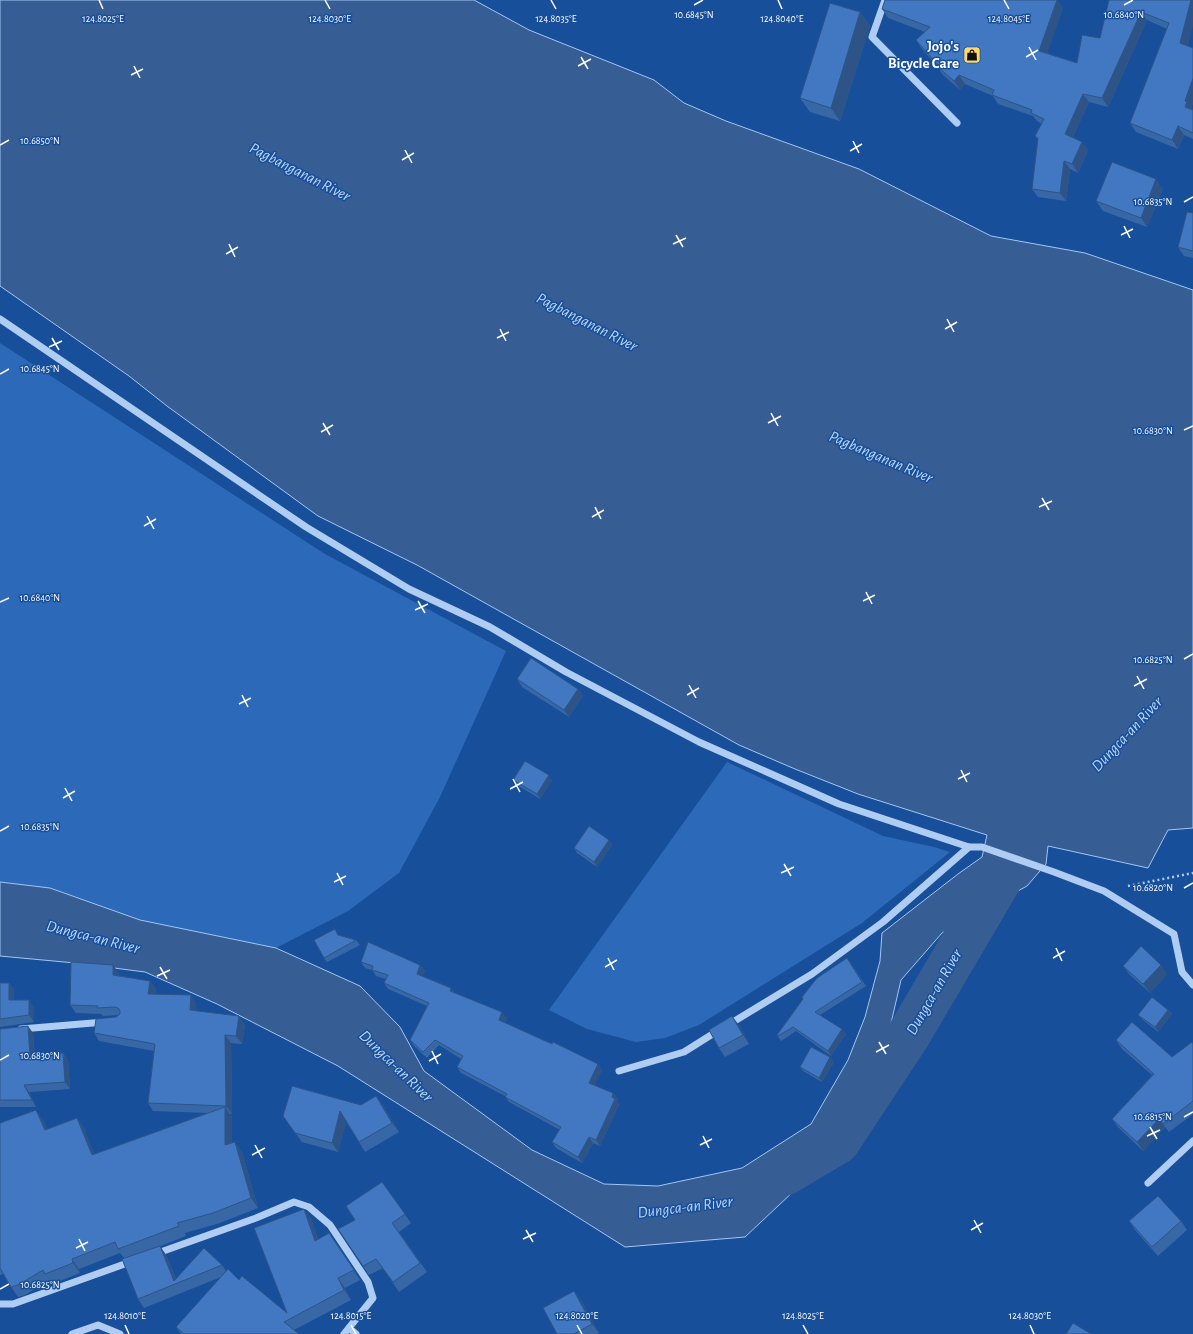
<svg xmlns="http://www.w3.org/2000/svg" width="1193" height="1334" viewBox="0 0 1193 1334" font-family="'Alegreya Sans',sans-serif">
<rect width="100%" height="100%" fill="#184f9b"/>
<path fill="#2c69b8" d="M0 343 325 554 506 651 440 797 399 873 348 911 276 948 140 920 50 888 0 882Z
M727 762 883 836 934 847 950 852 862 923 699 1025 665 1038 636 1042 587 1029 549 1010Z"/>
<path fill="#365d94" stroke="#a2c6f4" d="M0 0H474L529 30 654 80 684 103 726 121 859 169 991 236 1085 253 1193 290V828L1168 830 1148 868 1048 846 1046 864 1027 886 942 933 901 980 882 1062 828 1159 745 1237 625 1247 338 1066 217 1004 145 972 75 963 0 956V882L50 888 140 920 276 948 360 986 400 1027 424 1071 532 1150 604 1184 658 1186 742 1168 811 1124 848 1060 865 1017 880 961 882 933 958 874 982 857 987 835 858 794 795 769 739 745 417 565 318 516 167 406 129 376 0 286Z"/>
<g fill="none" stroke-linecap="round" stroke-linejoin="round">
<path stroke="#365d94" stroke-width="44" d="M784 1174 838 1142 908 1036 1012 859"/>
<path stroke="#afccf2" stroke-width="2.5" stroke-dasharray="2 3" stroke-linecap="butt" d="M1128 886 1193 873"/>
<path stroke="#afccf2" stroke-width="7" d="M885 0 872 37 957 123
M0 319 306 527 409 589 490 627 566 672 699 742 839 804 969 847H982L1054 872 1104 891 1174 934 1182 972 1193 985
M728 1025 812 974 883 922 969 847
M21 1029 105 1022
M619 1071 684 1052 719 1030
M1148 1183 1193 1141
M155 1254 256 1218 294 1202 309 1207 330 1225 368 1282 373 1298 344 1334
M0 1304H13L133 1261
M349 1328 356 1334
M72 1334 98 1325 120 1334"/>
</g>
<path fill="#3867a6" d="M885 0H1057L1063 8 1047 53 1077 63 1100 38 1109 0H1193L1188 46 1193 48V103L1191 108 1193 110V139L1184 135 1178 149 1136 132 1130 123 1167 29 1147 20 1108 107 1089 102 1073 137 1082 142 1088 150 1078 173 1070 169 1066 201 1038 197 1032 189 1038 140 1035 136 1042 124 1037 121 1033 116 998 104 993 96 965 84 960 90 943 75 937 66 922 49 916 40 925 32 888 18 882 9Z
M860 12 870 26 840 121 810 112 800 98Z
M1163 189 1147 227 1103 211 1096 201Z
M1193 213V258L1184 256 1178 247Z
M517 679 578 689 583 696 569 717 522 687Z
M513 780H552L540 799 517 785Z
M609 840 612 845 597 867 577 853 574 848Z
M356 940 360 945 327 962 324 958Z
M847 958 866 986 820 1015 846 1034 831 1056 796 1031 781 1041 777 1035 803 999 802 997Z
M361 962 420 965 425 971 422 976 451 988 455 993 507 1018 505 1023 598 1064 602 1070 594 1086 613 1093 618 1099 617 1101 619 1105 600 1146 593 1143 582 1163 556 1148 552 1142 560 1130 509 1102 505 1096 461 1073 457 1067 461 1059 439 1045 427 1058 414 1046 410 1040 427 1006 388 989 384 983 386 979 376 976 372 970 365 968Z
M1123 966 1167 974 1150 993 1130 975Z
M119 973V976L150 981 156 989 155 995 196 1003V1011L245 1025 242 1044 231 1043 232 1114H230L232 1117V1143L242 1152 258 1208 220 1223 185 1233 186 1236 158 1247 160 1246 166 1255 176 1279 222 1265 226 1271 287 1313 304 1209 311 1219 318 1239 336 1243 360 1280 345 1288 351 1300 294 1330 299 1334H181L176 1327 221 1277 144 1308 138 1299 124 1258 120 1253 79 1269 80 1273 52 1284 49 1280 25 1295 18 1297 11 1287 3 1274 0 1275V1123L43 1120 47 1129 77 1118 84 1128 94 1154 208 1113 153 1111 148 1103 154 1051 99 1041 94 1033 119 1015 103 1016 101 1014 76 1013 70 1005Z
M0 983H9L14 990V1000L34 1007V1022L0 1027Z
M1168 1010 1172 1014 1158 1032 1142 1019 1138 1015Z
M739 1025 749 1044 725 1057 719 1048Z
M0 1029 33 1033 35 1056 63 1053 68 1060 70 1089 29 1092 36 1107H0Z
M1116 1040 1172 1057 1193 1044V1114L1169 1132 1165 1127 1143 1151 1118 1127 1112 1119 1152 1075 1122 1049Z
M834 1062 822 1082 803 1071 800 1067Z
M376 1096 383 1105 399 1132 365 1152 359 1142 346 1122 338 1152 302 1142 283 1116 361 1105Z
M382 1182 411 1223 399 1232 427 1272 399 1292 383 1268 369 1275 363 1266 355 1220Z
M1129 1221H1181L1187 1230 1158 1256 1135 1230Z
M581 1300 599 1333 597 1334H557Z"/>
<path fill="#2e5487" d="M1057 0 1063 8 1045 59 1039 51Z
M1191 0H1193V26L1186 52 1180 43Z
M860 12 870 26 840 121 831 108Z
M1141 12 1147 20 1108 107 1102 98Z
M959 75 965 84 960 90 954 81Z
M1193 78V103L1191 108 1193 111 1185 107V101Z
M1083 94 1089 102 1071 142 1065 134Z
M1178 126 1184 135 1178 149 1172 140Z
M1082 142 1088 150 1078 173 1072 164Z
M1064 161 1070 169 1066 201 1060 193Z
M1156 179 1163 189 1147 227 1141 218Z
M578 689 583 696 569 717 564 710Z
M549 775 552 780 540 799 537 794Z
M609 840 612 845 597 867 594 862Z
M113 965 119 973 118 983 113 975Z
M420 965 425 971 421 980 417 974Z
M1161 965 1167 974 1150 993 1143 984Z
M150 981 156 989 154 1002 148 994Z
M9 983 14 990V1007L9 1000Z
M451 988 455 994 450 991Z
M191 995 196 1003V1018L190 1010Z
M29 1000 34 1007V1022L29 1015Z
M1168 1010 1172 1014 1158 1032 1155 1027Z
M502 1012 507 1018 503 1026 499 1020Z
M239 1016 245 1025 242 1044 236 1036Z
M732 1016 739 1025 749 1044 743 1035Z
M28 1026 33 1033 35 1063 30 1056Z
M842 1029 846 1034 831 1056 828 1051Z
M225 1035 231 1043 232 1114 226 1106Z
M63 1053 68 1060 70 1089 65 1082Z
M830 1057 834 1062 822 1082 819 1078Z
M598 1064 602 1070 593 1089 589 1083Z
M24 1085 29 1092 36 1107 32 1100Z
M613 1093 618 1099 617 1101 619 1105 600 1146 596 1140Z
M376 1096 383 1105 399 1132 392 1123Z
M225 1107 232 1117V1155L225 1145Z
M36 1110 43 1120 52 1140 45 1130Z
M340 1111 347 1121 338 1152 332 1143Z
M77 1118 84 1128 99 1165 92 1155Z
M1159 1119 1165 1127 1143 1151 1137 1142Z
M589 1137 593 1143 582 1163 578 1157Z
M235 1142 242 1152 258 1208 251 1198Z
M304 1209 311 1219 322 1251 315 1241Z
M160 1246 166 1255 177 1283 174 1281Z
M72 1259 79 1269 80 1273 73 1263Z
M338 1278 345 1288 351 1300 344 1290Z
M574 1291 581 1300 599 1333 592 1324Z"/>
<path fill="#4178c1" stroke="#2e5487" d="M885 0H1057L1039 51 1077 63 1082 35 1100 38 1109 0H1191L1180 43 1193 48V78L1185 101 1187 102 1185 107 1193 110V133L1178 126 1172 140 1130 123 1169 23 1141 12 1102 98 1083 94 1065 134 1082 142 1072 164 1064 161 1060 193 1032 189 1038 138 1035 136 1044 119 1031 113 1032 110 992 95 994 90 959 75 954 81 937 66 938 65 916 40 930 27 882 9Z
M830 3 860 12 831 108 800 98Z
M1112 162 1156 179 1141 218 1096 201Z
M1187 212 1193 213V251L1178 247Z
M531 658 578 689 564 710 517 679Z
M525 761 549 775 537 794 513 780Z
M589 826 609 840 594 862 574 848Z
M335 929 338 935 356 940 324 958 314 940Z
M368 942 420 965 417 974 451 988 450 991 502 1012 499 1020 552 1044 553 1042 598 1064 589 1083 613 1093 612 1097 615 1099 596 1140 589 1137 578 1157 552 1142 561 1127 505 1097 507 1094 457 1067 463 1056 435 1040 423 1052 410 1040 429 1003 384 983 388 975 372 970 373 966 361 962Z
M1141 946 1161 965 1143 984 1123 966Z
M847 958 862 982 815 1012 842 1029 828 1051 793 1027 778 1036 777 1035 803 999 802 997 817 978Z
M71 962 113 965V975L150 981 148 994 191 995 190 1010 239 1016 236 1036 225 1035 226 1106 148 1103 155 1044 94 1033 96 1019 116 1017 120 1014V1011L118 1008 115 1007 97 1008 98 1006 70 1005Z
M0 983H9V1000H29V1015L0 1019Z
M1152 997 1168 1010 1155 1027 1138 1015Z
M732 1016 743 1035 719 1048 709 1030Z
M1132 1022 1172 1057 1192 1042 1193 1044V1101L1163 1124 1159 1119 1137 1142 1112 1119 1154 1074 1116 1040Z
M28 1026 30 1056 63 1053 65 1082 24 1085 32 1100H0V1029Z
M811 1047 830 1057 819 1078 800 1067Z
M292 1086 361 1105 376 1096 392 1123 359 1142 340 1111 332 1143 295 1133 283 1116Z
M225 1107V1145L235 1142 251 1198 213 1213 177 1223 179 1226 118 1249 115 1242 72 1259 73 1263 45 1274 43 1270 18 1285 11 1287 0 1268V1123L36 1110 45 1130 77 1118 92 1155Z
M382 1182 405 1214 392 1223 420 1263 393 1282 376 1259 363 1266 338 1229 355 1220 346 1206Z
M1158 1196 1181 1221 1152 1247 1129 1221Z
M304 1209 315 1241 329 1233 354 1270 338 1278 344 1290 284 1322 299 1334H184L176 1327 228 1269 239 1280 242 1276 287 1313 254 1228Z
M160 1246 174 1281 204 1248 222 1265 138 1299 122 1259Z
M574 1291 592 1324 574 1334H557L543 1308Z
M1073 1323 1091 1334H1066Z"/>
<path fill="none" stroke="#fff" stroke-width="1.5" d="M99 0 103 9M325 0 330 9M551 0 556 9M778 0 782 9M1004 0 1009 9M694 5 703 0M1124 5 1133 0M1029 47 1036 60M581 57 588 69M1026 57 1038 50M134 66 140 78M578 66 591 59M131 75 143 69M853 141 859 153M0 145 9 140M405 150 412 163M850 151 862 144M402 160 414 153M1184 202 1193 197M1124 226 1130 238M676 235 683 247M1121 235 1133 229M229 244 235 257M673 244 686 238M226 254 238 247M947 319 954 332M500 329 506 341M945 329 957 322M52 338 59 350M497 338 509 332M49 347 62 341M0 374 9 369M771 413 778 426M323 423 330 435M768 423 781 416M1184 430 1193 426M321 432 333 425M1042 498 1049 510M595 507 601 519M1039 507 1052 501M147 516 154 529M592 517 604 510M144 526 156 519M866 592 872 604M418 601 425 613M863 601 875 595M0 602 9 598M415 610 428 604M1184 659 1193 654M1137 676 1144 689M689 685 696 698M1134 686 1147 679M242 695 248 707M687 695 699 688M239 704 251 698M961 770 967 782M513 779 520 792M958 779 970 773M65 788 72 801M510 789 523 782M63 798 75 791M0 831 9 826M784 864 791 876M337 873 343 885M781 873 794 867M334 882 346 876M1184 888 1193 883M1056 948 1062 961M608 958 614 970M1053 958 1065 951M160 967 167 979M605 967 617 960M157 976 170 970M879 1042 886 1054M432 1051 438 1064M876 1052 889 1045M0 1060 9 1055M429 1061 441 1054M1184 1117 1193 1112M1150 1127 1157 1139M703 1136 709 1148M1147 1136 1160 1130M255 1145 262 1158M700 1145 712 1139M252 1155 265 1148M974 1220 981 1233M526 1230 533 1242M971 1230 983 1223M79 1239 85 1251M523 1239 536 1233M76 1248 88 1242M0 1289 9 1284M125 1325 129 1334M351 1325 356 1334M577 1325 582 1334M803 1325 808 1334M1030 1325 1034 1334"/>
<defs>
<symbol id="shop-square" viewBox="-11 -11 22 22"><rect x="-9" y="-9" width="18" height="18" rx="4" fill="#ffd86f" stroke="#184f9b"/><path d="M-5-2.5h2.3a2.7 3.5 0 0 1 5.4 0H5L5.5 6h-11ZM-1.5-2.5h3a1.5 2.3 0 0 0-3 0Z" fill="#111"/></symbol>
</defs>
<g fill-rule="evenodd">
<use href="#shop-square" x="962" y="45" width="20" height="20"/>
</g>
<g text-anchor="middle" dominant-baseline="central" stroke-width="3" stroke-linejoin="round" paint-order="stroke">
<g font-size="15" font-weight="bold" fill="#fff" stroke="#184f9b" text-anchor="end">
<text x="959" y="46">Jojo's<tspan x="959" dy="17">Bicycle Care</tspan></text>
</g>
<g font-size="16" font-style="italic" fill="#bbd6f8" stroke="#184f9b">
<text transform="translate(300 172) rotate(27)">Pagbanganan River</text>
<text transform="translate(587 322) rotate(27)">Pagbanganan River</text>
<text transform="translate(881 457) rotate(23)">Pagbanganan River</text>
<text transform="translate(1127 734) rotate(-47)">Dungca-an River</text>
<text transform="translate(93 937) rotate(14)">Dungca-an River</text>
<text transform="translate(934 992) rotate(-60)">Dungca-an River</text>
<text transform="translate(396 1066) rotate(44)">Dungca-an River</text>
<text transform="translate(685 1207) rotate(-7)">Dungca-an River</text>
</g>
</g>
<g font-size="10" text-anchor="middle" fill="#fff" stroke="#184f9b" stroke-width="3" stroke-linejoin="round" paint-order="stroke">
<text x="694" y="18">10.6845°N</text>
<text x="1124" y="18">10.6840°N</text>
<text x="103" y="22">124.8025°E</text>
<text x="330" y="22">124.8030°E</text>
<text x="556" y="22">124.8035°E</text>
<text x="782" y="22">124.8040°E</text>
<text x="1009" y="22">124.8045°E</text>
<text x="40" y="144">10.6850°N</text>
<text x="1153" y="205">10.6835°N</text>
<text x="40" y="372">10.6845°N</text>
<text x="1153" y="434">10.6830°N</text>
<text x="40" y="601">10.6840°N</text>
<text x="1153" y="663">10.6825°N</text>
<text x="40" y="830">10.6835°N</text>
<text x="1153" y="891">10.6820°N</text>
<text x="40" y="1059">10.6830°N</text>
<text x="1153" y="1120">10.6815°N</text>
<text x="40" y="1288">10.6825°N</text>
<text x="125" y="1319">124.8010°E</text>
<text x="351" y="1319">124.8015°E</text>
<text x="577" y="1319">124.8020°E</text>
<text x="803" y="1319">124.8025°E</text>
<text x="1030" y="1319">124.8030°E</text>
</g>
</svg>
